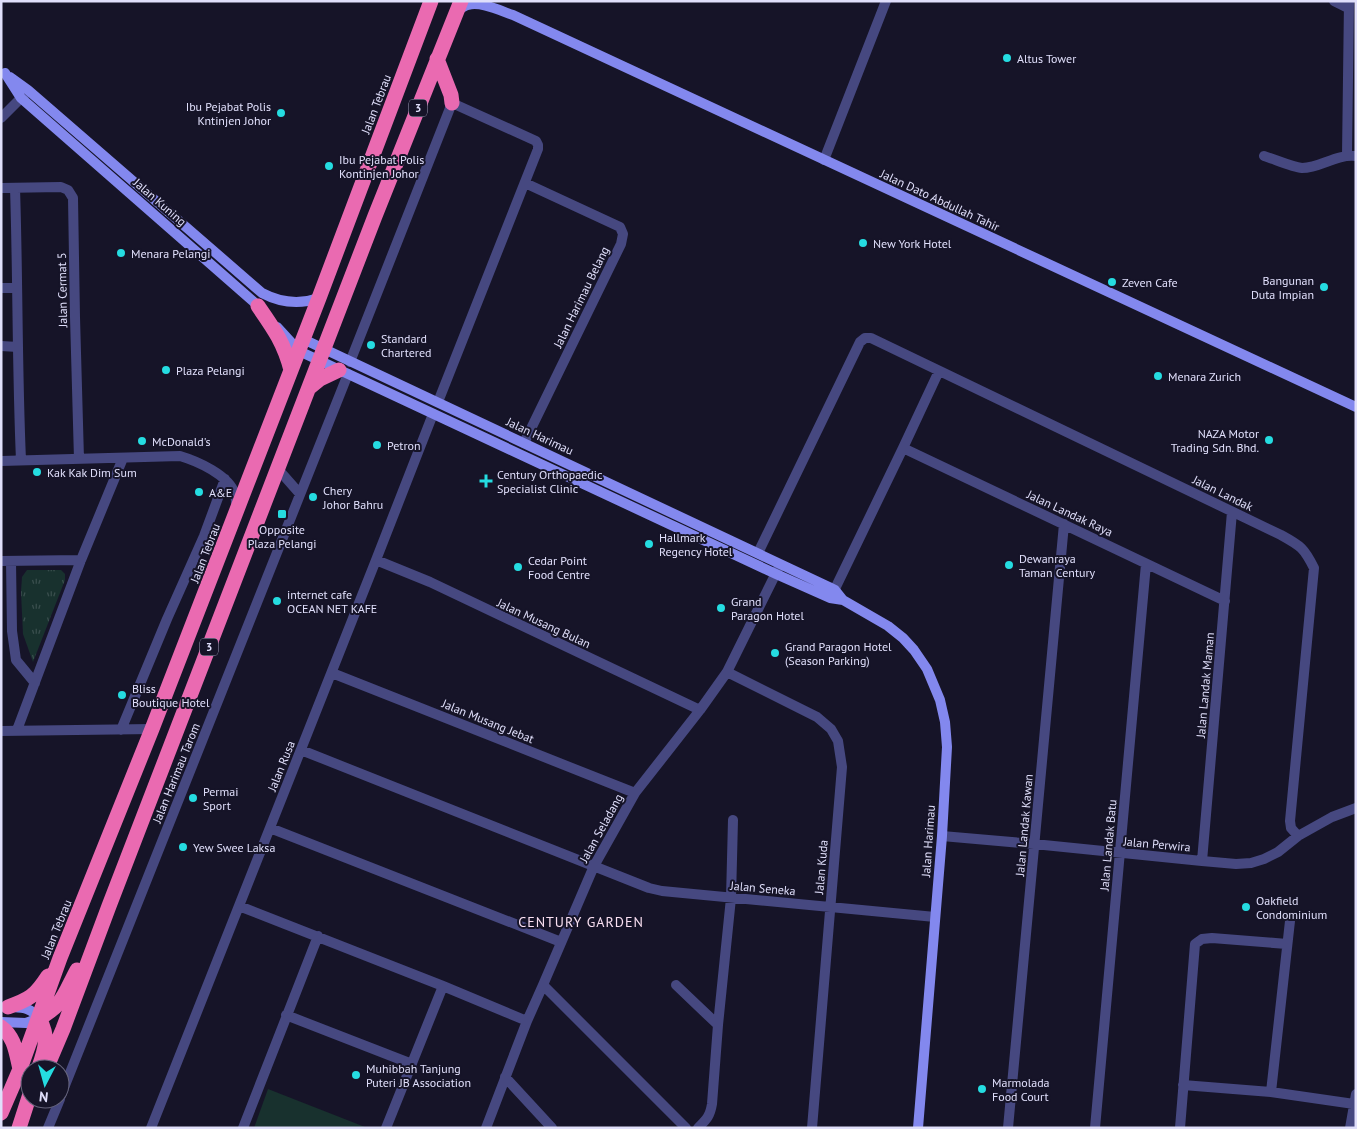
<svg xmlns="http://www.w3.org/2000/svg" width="1357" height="1129" viewBox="0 0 1357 1129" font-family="'PT Sans',sans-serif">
<defs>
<pattern id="grass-tufts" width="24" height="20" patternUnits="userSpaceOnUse" patternTransform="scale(1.25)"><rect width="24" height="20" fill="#18312e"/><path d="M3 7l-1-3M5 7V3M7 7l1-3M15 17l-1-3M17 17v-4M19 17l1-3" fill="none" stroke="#394e4d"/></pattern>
</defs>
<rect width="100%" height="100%" fill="#161428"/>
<path fill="url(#grass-tufts)" d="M27 570H61L65 574V580L33 662 23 634 21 592 22 577Z"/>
<path fill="#18312e" d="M268 1089 365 1127V1128H254Z"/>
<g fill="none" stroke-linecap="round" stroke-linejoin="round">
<path stroke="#464880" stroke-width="10" d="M1334 1 1348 8
M1 118 27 92
M1347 155 1349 1
M1264 156C1274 159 1292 167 1302 168 1321 168 1335 154 1356 156
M824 160 886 1
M1 188 61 187 68 190 73 198 75 317 79 459
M15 188C18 279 17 370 21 460
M1 288H17
M1 346 18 347
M350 362 452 103 536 141 538 145V149L438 402
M524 443 621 244 623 234 620 227 525 183
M903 448 1225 601
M1 461 180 456C197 461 229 475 235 494 236 497 236 502 236 506
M278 469 300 494
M758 553 860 342 865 338H871L1281 535C1301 546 1304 548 1314 568L1290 821 1291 828 1298 836
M376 560 430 582 700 710
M1 561 81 560
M11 561 12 631 16 660 35 683
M831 597 903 448 939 371
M727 672 817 717 831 729 838 741 842 767 812 1128
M332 673 635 793
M17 730 81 560 123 458
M121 730 167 619 204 536 225 479
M1 731 152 729
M301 750 649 888 662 891 935 917
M270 828 561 942
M942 836 1034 844 1202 861 1236 864 1251 863 1264 859 1278 852 1298 836 1332 817 1356 808
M1202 861 1232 512
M239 906 443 986 527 1021
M543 985 686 1128
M676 985 718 1025
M286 1015 412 1064
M505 1077 552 1128
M1183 1085 1271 1092 1354 1104
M1271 1092 1290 921
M60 1098 348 374
M48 1128 60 1099
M151 1128 376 560 433 414
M243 1128 318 936
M386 1128 443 986
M486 1128 527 1021 543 985 594 866 635 793 700 710 727 672 779 567
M698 1128C707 1119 710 1116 712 1104L718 1025 731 898 733 820
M1008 1128 1064 524
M1095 1128 1146 564
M1180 1128 1195 944 1202 939 1212 938 1287 944
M1350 1128 1356 1094"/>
<path stroke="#8388ee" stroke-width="10" d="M457 11C460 9 464 6 468 5 480 1 501 11 513 15L1356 407
M5 73 21 98 263 310
M10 77 28 90 262 293C281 303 299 305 319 298
M277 327 299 351 776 574 830 598 843 600 888 626 903 638 914 650 927 669 940 700 945 722 947 747 942 836 918 1128
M303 339 829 587 835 590 843 600
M1 1022 26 1023 39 1018C30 1008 25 1008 12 1007"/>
<path stroke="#ea6ab1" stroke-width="15" d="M437 59 451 95 452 103
M258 306C274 329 284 343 291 370
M309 388 320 379 339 370
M8 1007C30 999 35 996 48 976
M39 1018C63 1006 65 992 77 970
M39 1018C49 1037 46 1047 39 1067
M1 1027C15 1037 16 1053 20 1069
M46 1069 63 1029 109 906 375 216 461 1
M1 1113 20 1069 60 958 152 729 319 298 431 1
M19 1128 30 1094"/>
</g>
<g fill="#25dce1" stroke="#161428" stroke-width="2">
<circle cx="1007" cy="58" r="5"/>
<circle cx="281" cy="113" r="5"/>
<circle cx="329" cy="166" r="5"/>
<circle cx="863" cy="243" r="5"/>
<circle cx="121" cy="253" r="5"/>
<circle cx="1112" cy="282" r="5"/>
<circle cx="1324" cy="287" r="5"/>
<circle cx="371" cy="345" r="5"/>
<circle cx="166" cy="370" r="5"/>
<circle cx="1158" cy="376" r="5"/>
<circle cx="1269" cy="440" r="5"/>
<circle cx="142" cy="441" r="5"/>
<circle cx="377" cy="445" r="5"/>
<circle cx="37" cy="472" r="5"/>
<path d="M483.5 473.5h5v5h5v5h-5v5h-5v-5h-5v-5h5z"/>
<circle cx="199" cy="492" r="5"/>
<circle cx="313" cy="497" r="5"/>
<rect x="277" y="509" width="10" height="10" rx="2.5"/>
<circle cx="649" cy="544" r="5"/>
<circle cx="1009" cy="565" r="5"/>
<circle cx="518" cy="567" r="5"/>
<circle cx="277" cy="601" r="5"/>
<circle cx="721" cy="608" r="5"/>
<circle cx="775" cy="653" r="5"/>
<circle cx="122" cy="695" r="5"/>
<circle cx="193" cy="798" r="5"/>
<circle cx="183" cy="847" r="5"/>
<circle cx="1246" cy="907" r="5"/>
<circle cx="356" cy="1075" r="5"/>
<circle cx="982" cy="1089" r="5"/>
</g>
<g text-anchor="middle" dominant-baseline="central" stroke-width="4" stroke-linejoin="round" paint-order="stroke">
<g fill="#161428" stroke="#a3a2bc" stroke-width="1">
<rect x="409" y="99.5" width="18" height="17" rx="4"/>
<rect x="200" y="638.5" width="18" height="17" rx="4"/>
</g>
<g font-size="11" font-weight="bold" fill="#e0dffb">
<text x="418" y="108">3</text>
<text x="209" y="647">3</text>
</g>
<g font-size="12" fill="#e0dffb" stroke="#161428" text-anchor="start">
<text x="1017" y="58">Altus Tower</text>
<text x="271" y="106" text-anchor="end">Ibu Pejabat Polis<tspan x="271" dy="14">Kntinjen Johor</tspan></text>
<text x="339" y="159">Ibu Pejabat Polis<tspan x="339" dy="14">Kontinjen Johor</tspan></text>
<text x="873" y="243">New York Hotel</text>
<text x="131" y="253">Menara Pelangi</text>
<text x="1314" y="280" text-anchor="end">Bangunan<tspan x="1314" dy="14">Duta Impian</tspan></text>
<text x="1122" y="282">Zeven Cafe</text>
<text x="381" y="338">Standard<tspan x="381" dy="14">Chartered</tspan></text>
<text x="176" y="370">Plaza Pelangi</text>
<text x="1168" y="376">Menara Zurich</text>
<text x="1259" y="433" text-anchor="end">NAZA Motor<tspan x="1259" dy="14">Trading Sdn. Bhd.</tspan></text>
<text x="152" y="441">McDonald's</text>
<text x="387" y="445">Petron</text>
<text x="47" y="472">Kak Kak Dim Sum</text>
<text x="497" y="474">Century Orthopaedic<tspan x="497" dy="14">Specialist Clinic</tspan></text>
<text x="323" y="490">Chery<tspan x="323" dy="14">Johor Bahru</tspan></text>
<text x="209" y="492">A&amp;E</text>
<text x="282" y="529" text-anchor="middle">Opposite<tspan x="282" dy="14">Plaza Pelangi</tspan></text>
<text x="659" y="537">Hallmark<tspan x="659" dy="14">Regency Hotel</tspan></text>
<text x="1019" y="558">Dewanraya<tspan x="1019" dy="14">Taman Century</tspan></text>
<text x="528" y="560">Cedar Point<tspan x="528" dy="14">Food Centre</tspan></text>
<text x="287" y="594">internet cafe<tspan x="287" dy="14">OCEAN NET KAFE</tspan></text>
<text x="731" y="601">Grand<tspan x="731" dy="14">Paragon Hotel</tspan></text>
<text x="785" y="646">Grand Paragon Hotel<tspan x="785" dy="14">(Season Parking)</tspan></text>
<text x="132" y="688">Bliss<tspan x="132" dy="14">Boutique Hotel</tspan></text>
<text x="203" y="791">Permai<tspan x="203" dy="14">Sport</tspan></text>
<text x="193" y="847">Yew Swee Laksa</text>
<text x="1256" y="900">Oakfield<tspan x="1256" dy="14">Condominium</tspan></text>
<text x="366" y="1068">Muhibbah Tanjung<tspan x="366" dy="14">Puteri JB Association</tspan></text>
<text x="992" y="1082">Marmolada<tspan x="992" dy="14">Food Court</tspan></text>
</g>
<g font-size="12" fill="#e0dffb" stroke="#161428">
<text transform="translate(376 104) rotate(-69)">Jalan Tebrau</text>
<text transform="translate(940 200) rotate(25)">Jalan Dato Abdullah Tahir</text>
<text transform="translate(160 202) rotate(41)">Jalan Kuning</text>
<text transform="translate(62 290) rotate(-91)">Jalan Cermat 5</text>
<text transform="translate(581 297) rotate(-64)">Jalan Harimau Belang</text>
<text transform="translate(540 436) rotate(25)">Jalan Harimau</text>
<text transform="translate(1223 493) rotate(26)">Jalan Landak</text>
<text transform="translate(1070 513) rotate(25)">Jalan Landak Raya</text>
<text transform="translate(205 553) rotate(-69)">Jalan Tebrau</text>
<text transform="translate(544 623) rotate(25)">Jalan Musang Bulan</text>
<text transform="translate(1205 685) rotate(-85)">Jalan Landak Maman</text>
<text transform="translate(488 721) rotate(22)">Jalan Musang Jebat</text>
<text transform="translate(281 766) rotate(-68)">Jalan Rusa</text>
<text transform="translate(176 773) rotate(-68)">Jalan Harimau Tarom</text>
<text transform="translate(1024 825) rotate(-85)">Jalan Landak Kawan</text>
<text transform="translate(601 828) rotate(-61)">Jalan Seladang</text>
<text transform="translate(928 841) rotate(-86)">Jalan Harimau</text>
<text transform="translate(1157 844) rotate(5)">Jalan Perwira</text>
<text transform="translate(1108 845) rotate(-85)">Jalan Landak Batu</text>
<text transform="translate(821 867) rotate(-85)">Jalan Kuda</text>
<text transform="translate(763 888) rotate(5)">Jalan Seneka</text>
<text transform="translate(56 929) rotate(-68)">Jalan Tebrau</text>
</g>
<g font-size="14" letter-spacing="1" fill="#fbe1f3" stroke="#161428">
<text x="581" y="922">CENTURY GARDEN</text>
</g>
</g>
<rect width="1357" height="1129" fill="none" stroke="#e0dffb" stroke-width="5"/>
<g transform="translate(45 1084) rotate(186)"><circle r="24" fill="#161428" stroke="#67657c"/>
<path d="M0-4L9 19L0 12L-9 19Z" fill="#25dce1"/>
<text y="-8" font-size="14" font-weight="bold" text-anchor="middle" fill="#e0dffb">N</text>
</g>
</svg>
